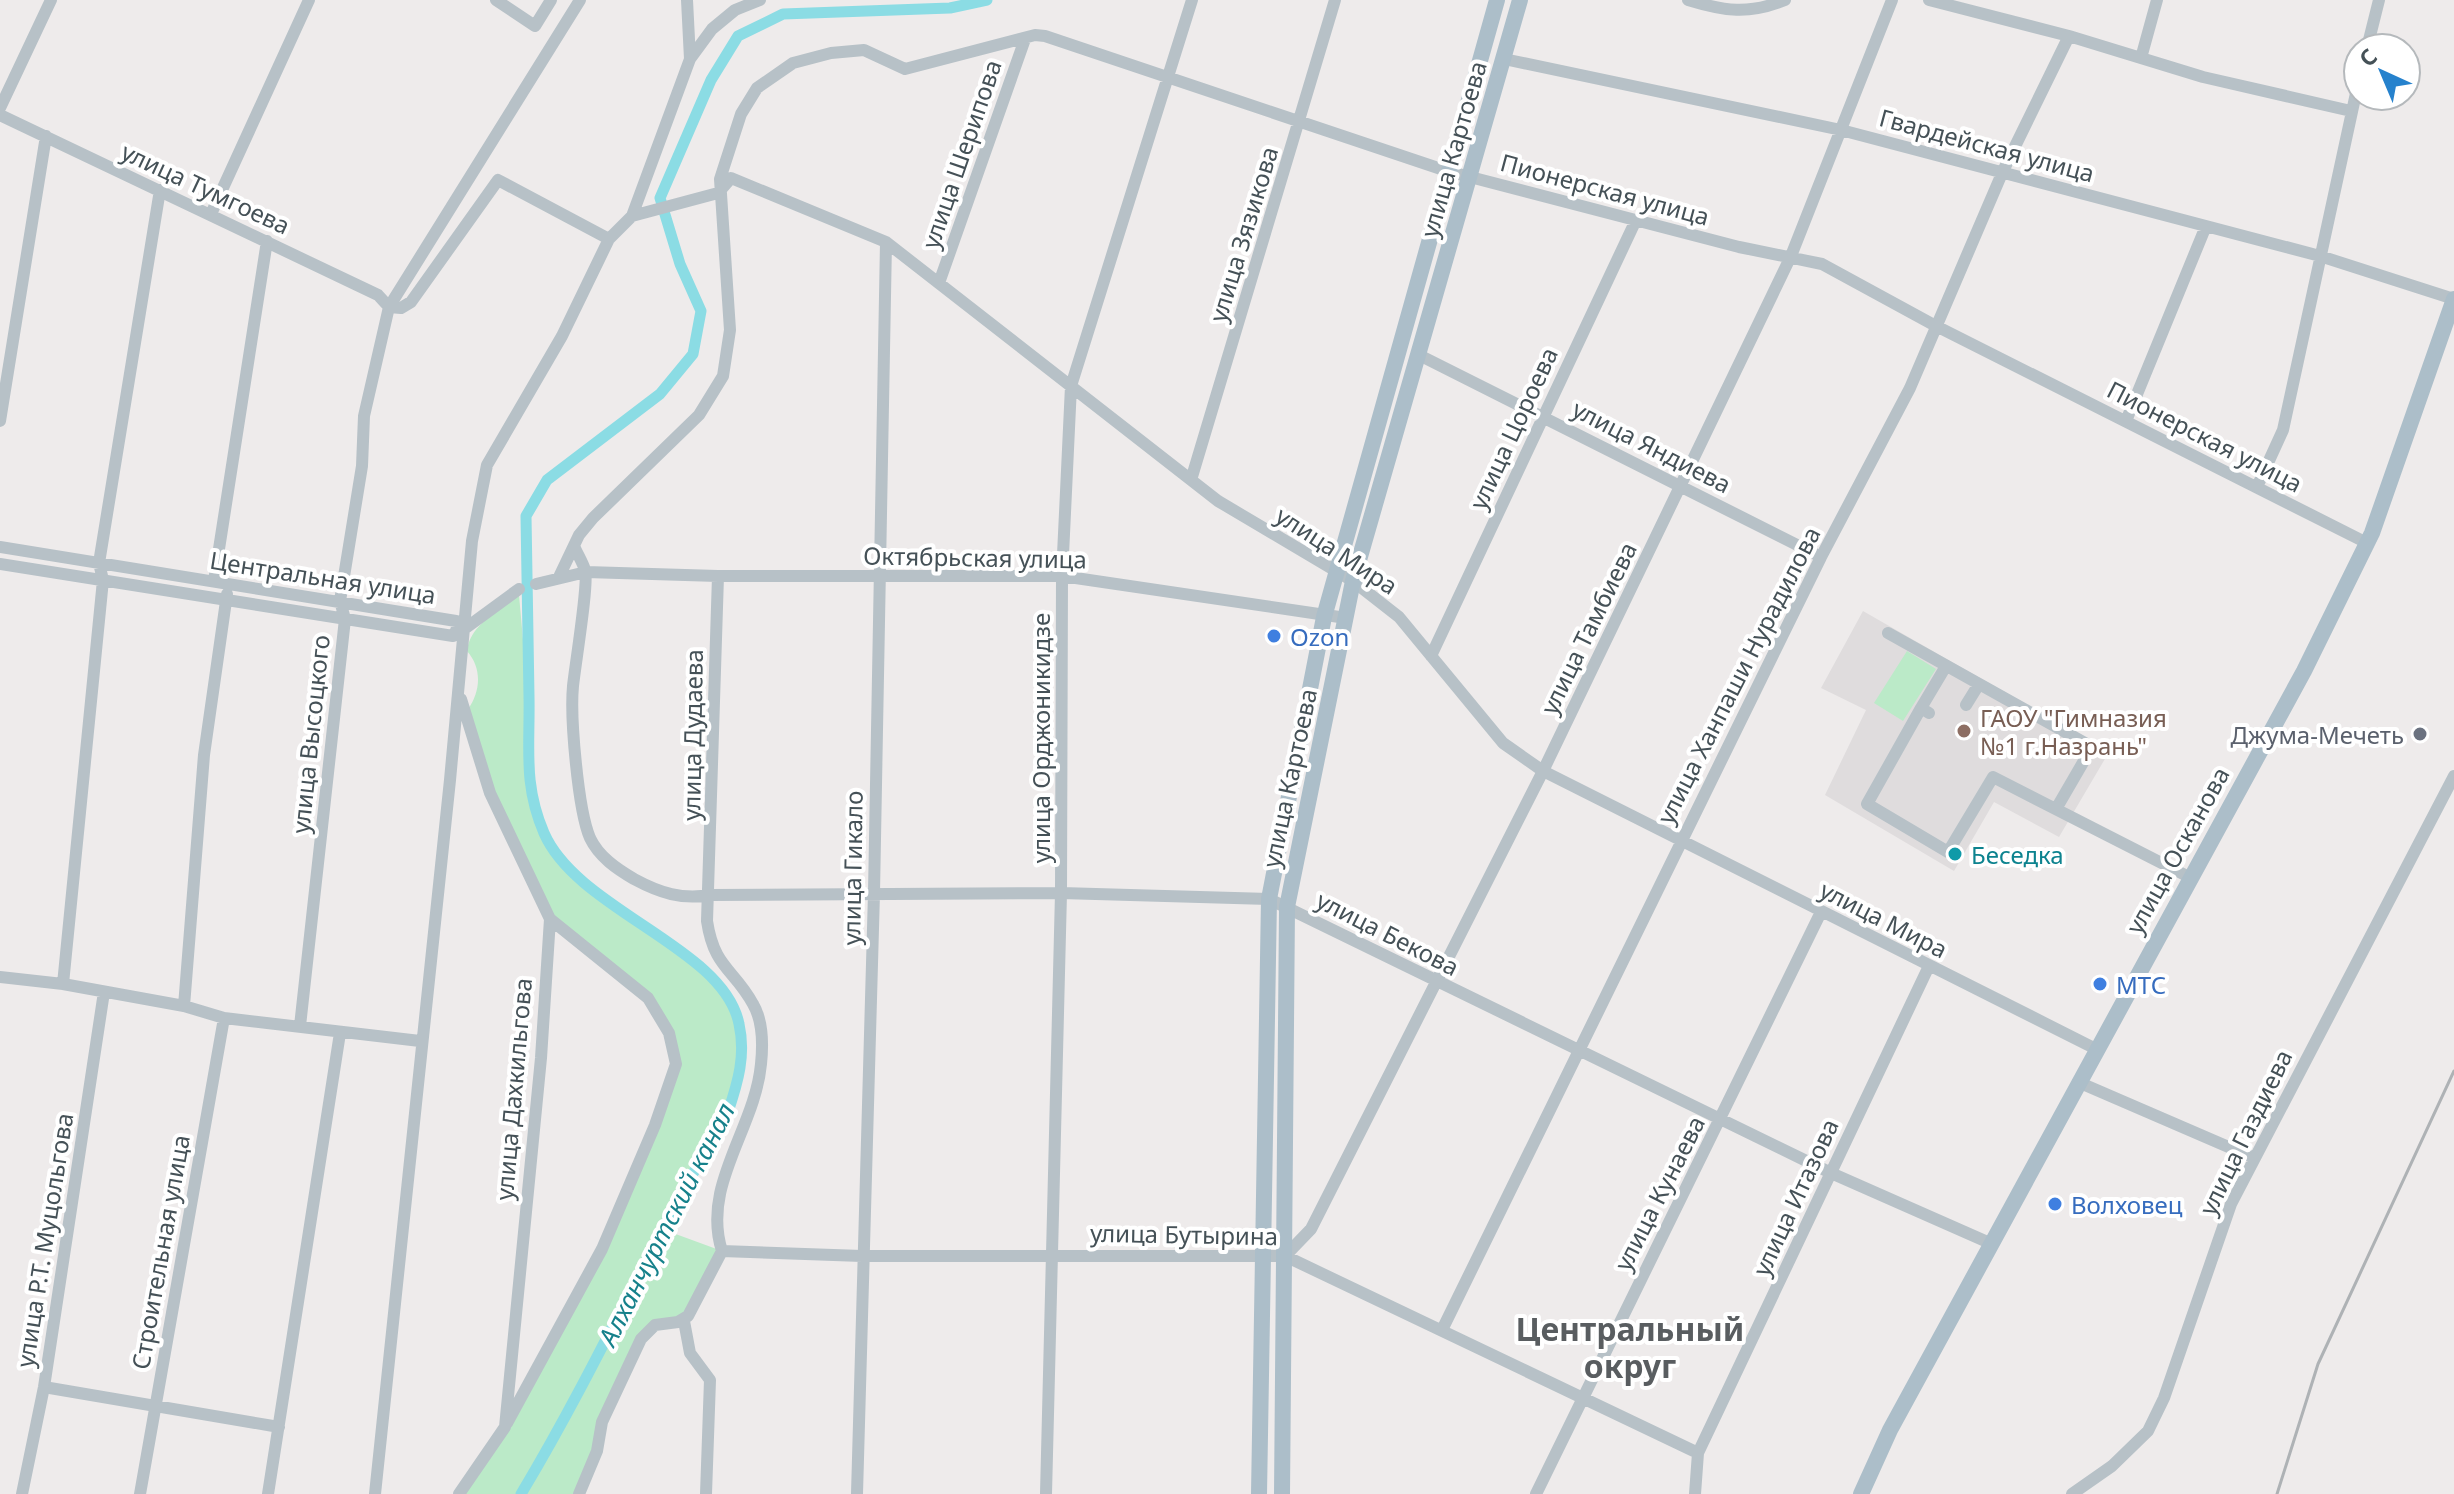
<svg xmlns="http://www.w3.org/2000/svg" width="2454" height="1494" viewBox="0 0 2454 1494" font-family="'Noto Sans',sans-serif">
<rect width="100%" height="100%" fill="#eeebeb"/>
<path fill="#dfdcdd" d="M1863 611 2109 752 2059 837 1994 802 1954 871 1825 795 1866 710 1821 688Z"/>
<path fill="#bbeac8" d="M519 595 529 707 527 776 545 835 566 866 613 906 705 971 725 993 739 1020 744 1055 727 1116 662 1229 722 1251 688 1316 663 1323 641 1339 579 1494H459L505 1427 602 1249 676 1064 648 998 550 919 490 793 468 709C481 691 482 668 467 651 470 624 499 611 519 595Z
M1907 651 1936 669 1903 721 1874 703Z"/>
<g fill="none" stroke-linecap="round" stroke-linejoin="round">
<path stroke="#8bdce4" stroke-width="11" d="M521 1494C578 1399 626 1299 677 1201 691 1171 718 1143 728 1112 738 1082 746 1055 739 1024 724 947 578 911 544 833 523 784 530 748 529 697 528 637 527 576 526 516L547 480 660 394 693 354 701 311 680 264 660 198 711 80 738 36 783 14 950 8 987 0"/>
<path stroke="#b7c1c7" stroke-width="12" d="M496 0 535 26 551 0
M687 0 690 59
M1688 0C1724 11 1749 15 1785 0
M1929 0 2069 36 2203 77 2351 111
M2367 48 2379 0
M2141 58 2157 0
M1504 59 1841 130 2320 256 2454 299
M0 108 51 0
M0 115 378 295 389 307
M211 214 309 0
M632 216 718 193 731 178 886 242 1218 501 1353 581 1399 617 1503 743 1543 771 2096 1049
M939 283 1025 39
M389 307 401 308 411 302 498 180 609 239
M1419 355 1821 557
M0 421 46 136
M2126 421 2206 226
M1191 480 1335 0
M2257 487 2283 430 2358 84
M0 547 456 621 457 629
M575 548C578 555 583 563 585 570 589 582 575 666 573 686 570 717 578 810 590 838 599 857 617 869 634 879 660 893 682 900 710 895L1061 893 1269 899 1831 1173 1992 1244
M0 564 453 636 457 629 463 630 519 589
M559 577 579 535 593 518 699 415 723 376 730 330 720 179 741 114 757 88 793 63 831 53 864 50 905 69 1035 35 1045 36 1447 171 1739 247 1822 264 1934 325 2367 543
M214 581 267 241
M536 584 586 572 718 576H1062L1346 618
M1888 633 2092 747 2056 809
M1431 656 1636 220
M1966 705 1979 684
M1921 708 1867 804 1948 852 1993 777 2189 877
M1929 713 1921 708 1946 666
M0 977 63 984 184 1006 224 1018 420 1041
M63 984 103 580 99 563 160 190
M184 1006 204 755 227 594
M300 1026 345 619 340 601 362 466 364 416 389 307 580 0
M2078 1082 2254 1158
M722 1251 862 1256H1285L1698 1453
M1285 1256 1311 1229 1543 771 1791 256 1892 0
M684 1321 690 1353 710 1380 706 1494
M1442 1330 1821 557 1910 388 2003 171 2069 36
M44 1387 279 1427
M507 1423 602 1249 655 1125 676 1064 669 1033 648 998 550 919
M22 1494 44 1387 104 992
M140 1494 224 1018
M268 1494 340 1033
M375 1494 450 780 472 541 487 465 562 336 609 239 632 216 690 59 712 29 735 10 760 0
M459 1494 505 1427 541 1058 550 919 490 793 461 699
M579 1494 597 1451 602 1422 641 1339 655 1325 678 1322 688 1316 722 1251C701 1185 755 1129 761 1064 763 1045 763 1021 753 1004 734 969 714 968 707 921L718 576
M857 1494 874 893 886 242
M1046 1494 1061 893 1062 576 1071 386 1192 0
M1536 1494 1821 912
M1695 1494 1698 1453 1929 966
M2072 1494 2112 1466 2148 1431 2164 1398 2231 1204 2454 776"/>
<path stroke="#acbec9" stroke-width="16" d="M1259 1494 1269 899 1324 617 1497 0
M1282 1494 1287 907 1353 581 1520 0
M1861 1494 1890 1430 2304 671 2372 533 2454 299"/>
<path stroke="#aeb2b5" stroke-width="3" d="M2277 1494 2318 1364 2454 1071"/>
</g>
<g fill="#3f7fe0" stroke="#fff" stroke-width="3">
<circle cx="1274" cy="636" r="8"/>
<circle cx="2100" cy="984" r="8"/>
<circle cx="2055" cy="1204" r="8"/>
</g>
<circle fill="#8d6e63" stroke="#fff" stroke-width="3" cx="1964" cy="731" r="8"/>
<circle fill="#6b7280" stroke="#fff" stroke-width="3" cx="2420" cy="734" r="8"/>
<circle fill="#0f9aa8" stroke="#fff" stroke-width="3" cx="1955" cy="854" r="8"/>
<g text-anchor="middle" dominant-baseline="central" stroke-width="8" stroke-linejoin="round" paint-order="stroke">
<g font-size="24" fill="#455157" stroke="#fff">
<text transform="translate(1987 145) rotate(15)">Гвардейская улица</text>
<text transform="translate(1453 149) rotate(-74)">улица Картоева</text>
<text transform="translate(961 154) rotate(-71)">улица Шерипова</text>
<text transform="translate(206 188) rotate(25)">улица Тумгоева</text>
<text transform="translate(1605 189) rotate(15)">Пионерская улица</text>
<text transform="translate(1243 234) rotate(-73)">улица Зязикова</text>
<text transform="translate(1513 428) rotate(-65)">улица Цороева</text>
<text transform="translate(2205 436) rotate(27)">Пионерская улица</text>
<text transform="translate(1652 446) rotate(27)">улица Яндиева</text>
<text transform="translate(1337 550) rotate(33)">улица Мира</text>
<text transform="translate(975 557) rotate(1)">Октябрьская улица</text>
<text transform="translate(323 577) rotate(9)">Центральная улица</text>
<text transform="translate(1588 628) rotate(-64)">улица Тамбиева</text>
<text transform="translate(1738 675) rotate(-63)">улица Ханпаши Нурадилова</text>
<text transform="translate(310 734) rotate(-84)">улица Высоцкого</text>
<text transform="translate(692 735) rotate(-89)">улица Дудаева</text>
<text transform="translate(1040 738) rotate(-90)">улица Орджоникидзе</text>
<text transform="translate(1289 778) rotate(-78)">улица Картоева</text>
<text transform="translate(2177 850) rotate(-61)">улица Осканова</text>
<text transform="translate(852 868) rotate(-89)">улица Гикало</text>
<text transform="translate(1884 919) rotate(27)">улица Мира</text>
<text transform="translate(1388 933) rotate(27)">улица Бекова</text>
<text transform="translate(513 1089) rotate(-85)">улица Дахкильгова</text>
<text transform="translate(2245 1132) rotate(-64)">улица Газдиева</text>
<text transform="translate(1659 1193) rotate(-63)">улица Кунаева</text>
<text transform="translate(1795 1197) rotate(-65)">улица Итазова</text>
<text transform="translate(1184 1234) rotate(1)">улица Бутырина</text>
<text transform="translate(44 1240) rotate(-81)">улица Р.Т. Муцольгова</text>
<text transform="translate(160 1252) rotate(-80)">Строительная улица</text>
</g>
<g font-size="24" fill="#366cbe" stroke="#fff" text-anchor="start">
<text x="1290" y="636">Ozon</text>
<text x="2116" y="984">МТС</text>
<text x="2071" y="1204">Волховец</text>
</g>
<g font-size="24" fill="#785e54" stroke="#fff" text-anchor="start">
<text x="1980" y="717">ГАОУ "Гимназия<tspan x="1980" dy="28">№1 г.Назрань"</tspan></text>
</g>
<g font-size="24" fill="#5b616d" stroke="#fff" text-anchor="end">
<text x="2404" y="734">Джума-Мечеть</text>
</g>
<g font-size="24" fill="#0d838f" stroke="#fff" text-anchor="start">
<text x="1971" y="854">Беседка</text>
</g>
<g font-size="26" font-style="italic" fill="#16818b" stroke="#fff">
<text transform="translate(666 1224) rotate(-63)">Алханчуртский канал</text>
</g>
<g font-size="32" font-weight="bold" fill="#595d60" stroke="#fff">
<text x="1630" y="1328">Центральный<tspan x="1630" dy="37">округ</tspan></text>
</g>
</g>
<g transform="translate(2382 72) rotate(316)"><circle r="38" fill="#ffffff" stroke="#b5b9bc" stroke-width="2"/>
<path d="M0-6L14 30L0 20L-14 30Z" fill="#2682cd"/>
<text y="-12" font-size="22" font-weight="bold" text-anchor="middle" fill="#455157">С</text>
</g>
</svg>
